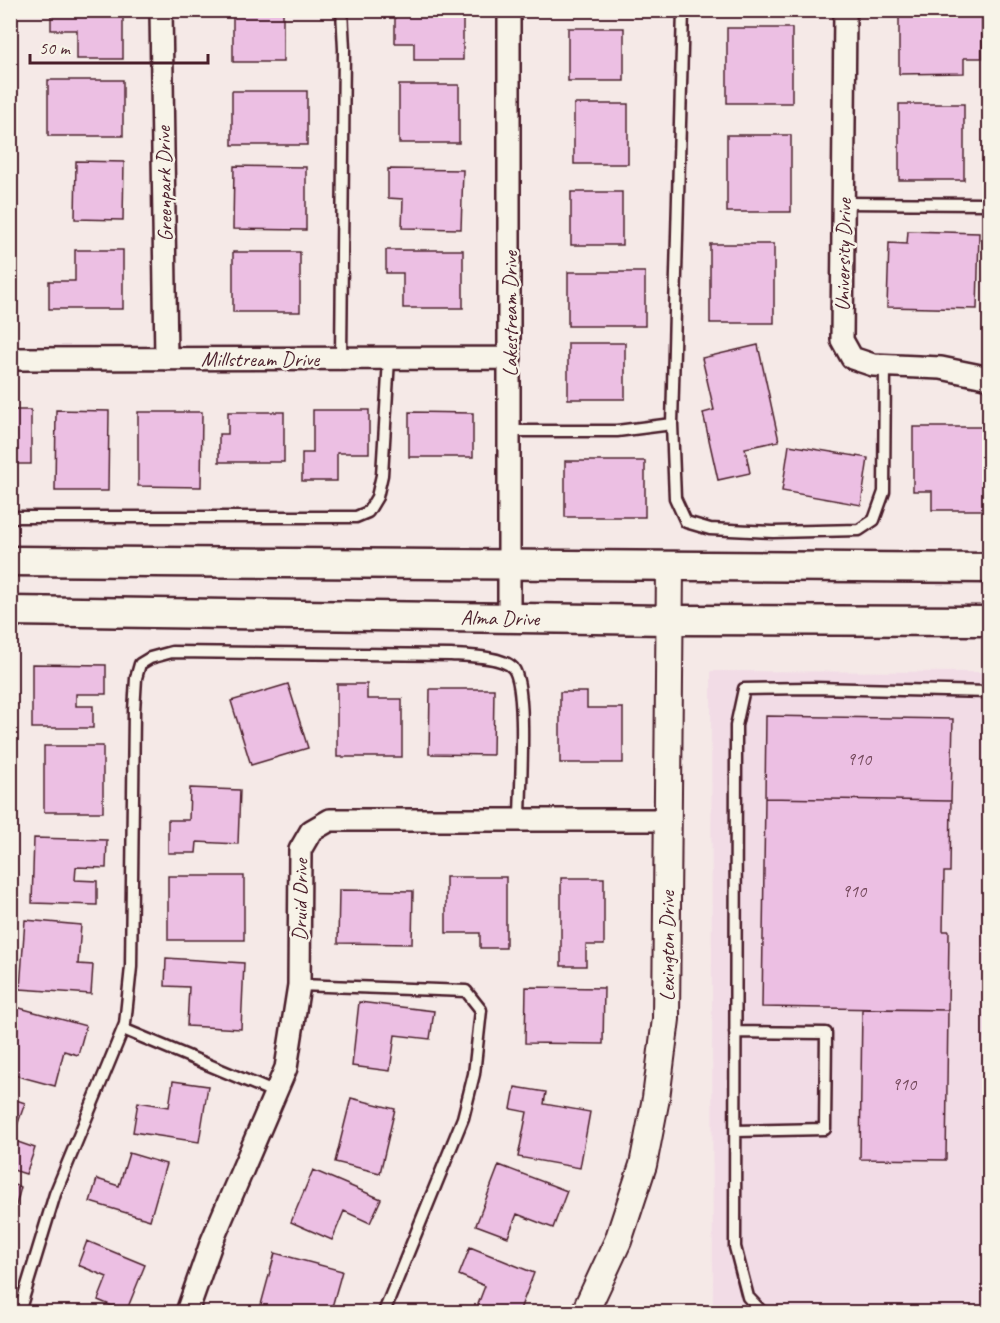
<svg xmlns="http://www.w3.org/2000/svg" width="1000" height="1323" viewBox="0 0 1000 1323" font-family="Caveat,sans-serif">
<rect width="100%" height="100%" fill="#f5e9e7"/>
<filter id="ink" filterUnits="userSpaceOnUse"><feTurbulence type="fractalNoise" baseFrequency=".0167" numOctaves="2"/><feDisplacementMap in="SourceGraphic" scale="12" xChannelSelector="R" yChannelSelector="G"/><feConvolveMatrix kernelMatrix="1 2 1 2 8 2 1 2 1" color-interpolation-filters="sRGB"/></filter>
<g filter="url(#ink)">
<path fill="#f2dce6" d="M711 671 989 672V1312H713Z"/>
<path fill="#ecbfe3" stroke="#4a1f2b" stroke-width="1.5" d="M51 10H123V59H77V30H51Z
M233 10H283V62H233Z
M395 10H463V60H414V43H395Z
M899 10H982V58H964V73L899 74Z
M568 28H624V81H568Z
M727 28H792V103H727Z
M48 80H123V136H48Z
M399 85H459V143H399Z
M232 91H307V145H232Z
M574 104H628V164H574Z
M899 104H964V180H899Z
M727 135H791V212H727Z
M76 161 124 162 123 220 75 219Z
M234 166 306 167V230L233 229Z
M388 169 463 170 461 229 402 228 403 199 388 198Z
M571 192H622V245H571Z
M908 231 979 233 977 309 887 307 889 243 907 244Z
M710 244H774V323H710Z
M75 250H123V309H49V281H75Z
M386 250H463V308H403V273H386Z
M233 252H300V312H233Z
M568 272H645V326H568Z
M568 343H625V399H568Z
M758 345 779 441 745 448 750 473 718 480 703 413 714 410 702 358Z
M10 410H31V464H10Z
M56 410 109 411 108 491H55Z
M313 410H369V453H337V481H302V453H313Z
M138 412H202L201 487 138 486Z
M228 412H284V462H219V434H228Z
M409 412 473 413V457H409Z
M913 427H990V481H984V510H932V491H913Z
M789 445 868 458 861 505 782 491Z
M565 461H645V517H565Z
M32 664 106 665V694H76V706H93V728H32Z
M288 684 308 748 251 765 231 701Z
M337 684H367V699H402V757H337Z
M430 689H494L493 755 429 754Z
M560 692H587V708H623V763H560Z
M766 716 953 719 951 801 765 798Z
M44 746H103V812H44Z
M190 788 240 790 238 844 197 842 196 853H168V820H189Z
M765 798 951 801 950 872H944L943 931H949L948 1010 762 1007Z
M34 838 107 840 106 868 76 867 75 880 97 881V905L32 903Z
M168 876H244V940H168Z
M446 877H506V948H480V933H446Z
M561 878H604V945H586V966H561Z
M339 890 413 891 412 944 338 943Z
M25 920 81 925 78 964 93 965 91 994 20 989Z
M166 958 244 963 241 1029 187 1026 189 987 165 986Z
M526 987 604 988 603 1044 525 1043Z
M359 1002 434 1011 430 1039 395 1035 390 1071 352 1066Z
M16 1007 86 1026 78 1055 64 1051 55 1086 10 1074V1028Z
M862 1009 948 1010 946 1160 860 1159Z
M173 1081 208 1086 199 1142 133 1132 138 1102 169 1107Z
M515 1087 546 1092 544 1104 590 1112 580 1168 518 1157 527 1112 511 1109Z
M10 1098 25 1103 12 1140 35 1148 26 1174 10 1169Z
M351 1098 395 1109 380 1173 335 1162Z
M129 1153 166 1164 150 1220 90 1202 97 1179 119 1186Z
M499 1165 567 1191 553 1228 517 1214 508 1237 476 1225Z
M313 1170 381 1199 370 1223 344 1211 332 1240 291 1222Z
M10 1184 21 1187 13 1217 10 1216Z
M87 1241 145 1265 126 1312 98 1300 107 1277 78 1265Z
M470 1247 534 1273 519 1312H475L485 1286 459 1275Z
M275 1253 342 1271 332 1307 328 1306 326 1312H259Z"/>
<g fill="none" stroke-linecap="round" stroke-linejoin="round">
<defs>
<path id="service" d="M844 203 985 204 990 202
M341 359 344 49 342 10
M672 424 675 498 686 522 710 529 773 532 859 530 874 520 884 492 885 365
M510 431H617L672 424 683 10
M10 517H356L368 512 377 497 382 475 389 359
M299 985 466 991 481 1010 474 1074 463 1118 384 1312
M123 1029 276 1093
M735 1032 826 1033 825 1129 736 1131
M19 1312 55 1194 125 1024 131 967 134 711 136 678 140 664 150 658 172 652 451 655C467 656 502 656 513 668 528 686 520 791 520 819
M762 1312 748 1297 735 1247 736 726 744 689 813 688 990 692"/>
<path id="minor" d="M161 10 166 359
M845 10 842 340 852 358 873 365 941 368 990 378
M10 359 510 358
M509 618V10
M187 1312 212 1241 286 1068 299 985 300 850 311 831 330 820H668"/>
<path id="tertiary" d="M585 1312 618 1241 643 1165 656 1098 666 1019 670 566"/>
<path id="secondary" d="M10 561 990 568
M10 611 670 620 990 621"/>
</defs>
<use href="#service" stroke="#4a1f2b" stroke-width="15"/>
<use href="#minor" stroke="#4a1f2b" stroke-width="26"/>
<use href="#tertiary" stroke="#4a1f2b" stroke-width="30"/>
<use href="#secondary" stroke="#4a1f2b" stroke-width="33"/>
<use href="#service" stroke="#f7f3e8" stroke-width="10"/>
<use href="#minor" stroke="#f7f3e8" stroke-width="21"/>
<use href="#tertiary" stroke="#f7f3e8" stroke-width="26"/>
<use href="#secondary" stroke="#f7f3e8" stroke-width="28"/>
</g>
</g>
<g text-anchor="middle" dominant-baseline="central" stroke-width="5" stroke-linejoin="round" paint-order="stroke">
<g font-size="18" fill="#724759">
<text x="859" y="759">910</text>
<text x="854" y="891">910</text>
<text x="904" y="1084">910</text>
</g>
<g font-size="21" fill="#4a1f2b" stroke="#f7f3e8">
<text transform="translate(164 184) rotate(-91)">Greenpark Drive</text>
<text transform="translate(843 255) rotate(-89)">University Drive</text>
<text transform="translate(510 314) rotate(-90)">Lakestream Drive</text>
<text x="260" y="359">Millstream Drive</text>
<text transform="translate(500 618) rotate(1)">Alma Drive</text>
<text transform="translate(300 900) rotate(-89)">Druid Drive</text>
<text transform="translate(667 946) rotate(-90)">Lexington Drive</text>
</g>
</g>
<rect width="1000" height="1323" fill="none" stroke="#f7f3e8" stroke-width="36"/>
<rect x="18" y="18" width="964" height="1287" fill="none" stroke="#4a1f2b" stroke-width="2" filter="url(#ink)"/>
<path d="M30 54v9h178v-9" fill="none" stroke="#4a1f2b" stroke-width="3"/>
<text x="39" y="54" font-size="18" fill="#4a1f2b" stroke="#f7f3e8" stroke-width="4.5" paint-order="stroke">50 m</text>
</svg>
